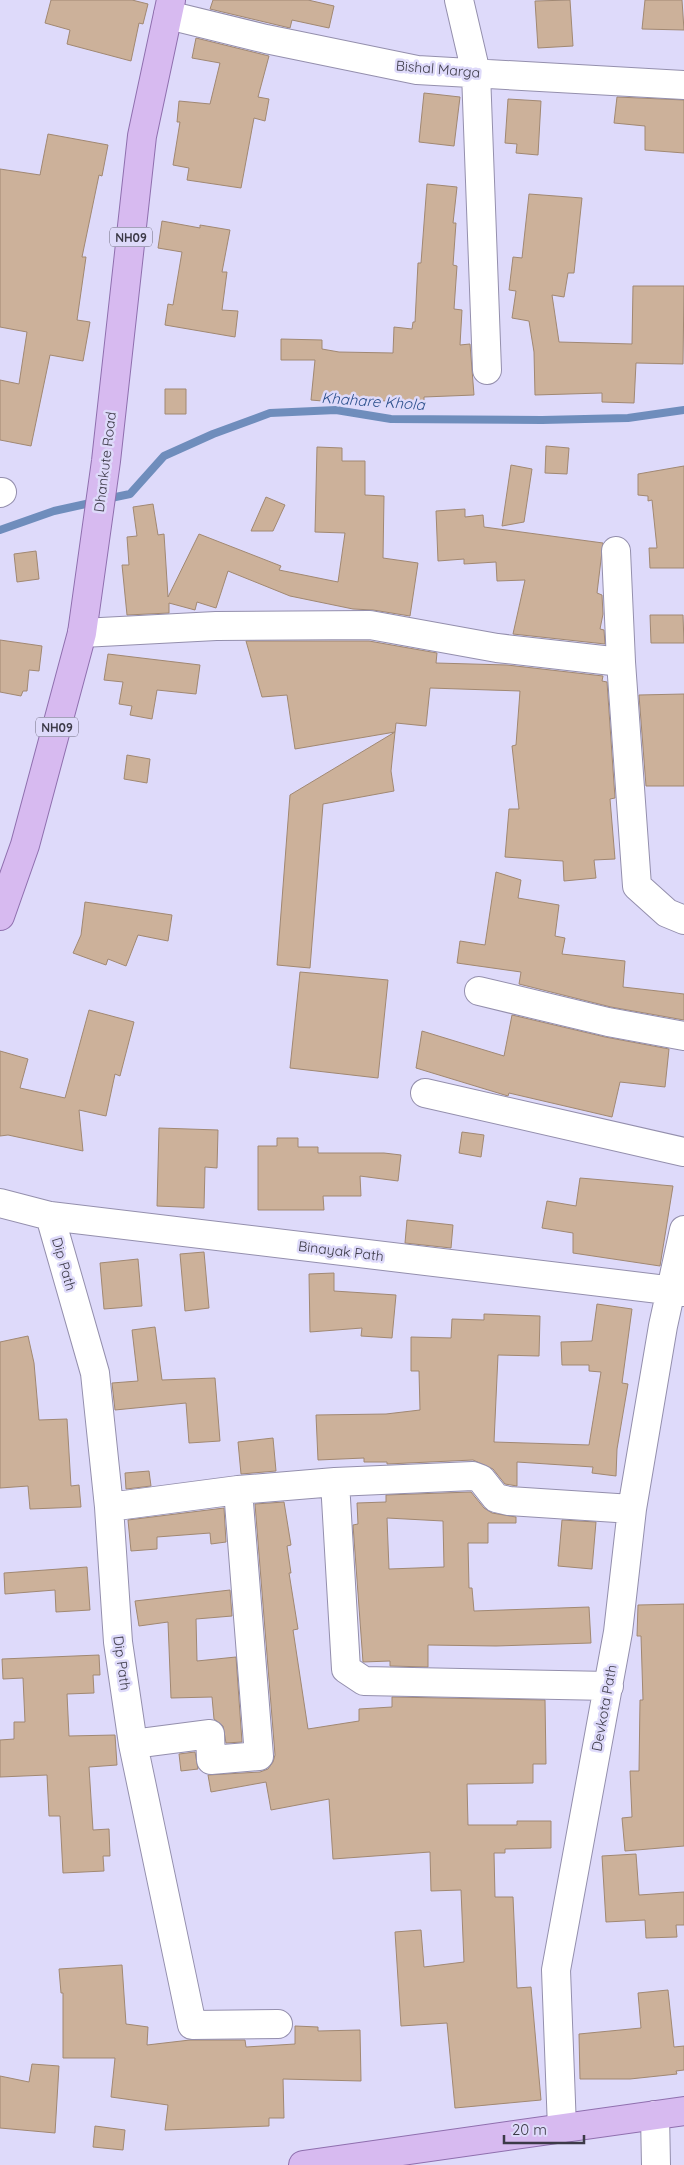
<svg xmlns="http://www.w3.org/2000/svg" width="684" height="2165" viewBox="0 0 684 2165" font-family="Quicksand,sans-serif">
<rect width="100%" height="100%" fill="#dedafa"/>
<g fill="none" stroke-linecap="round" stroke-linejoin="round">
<path stroke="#6f8dbc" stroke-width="8" d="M106 499 130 494 164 456 213 434 270 413 336 410 391 419 542 420 628 418 684 410
M0 530 54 511 95 502"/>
</g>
<path fill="#ccb19a" stroke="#a18872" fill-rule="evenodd" d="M51 0H132L148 4 143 24 139 23 131 61 67 44 70 30 45 23Z
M213 0H308L334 6 329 28 292 20 290 28 210 9Z
M570 0 573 46 538 48 535 1Z
M645 0H682L684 30 642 29Z
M196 38 269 56 258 97 269 99 265 121 254 118 241 188 187 180 189 168 173 165 180 122H177L179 101 210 104 220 63 192 58Z
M424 93 460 97 454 146 419 142Z
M617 97 684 100V153L645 150V126L614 123Z
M508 99 541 101 538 155 516 153 517 144 505 143Z
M48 134 108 145 102 176 99 175 82 257H86L77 320 90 322 83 361 50 355 31 446 0 440V380L19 384 27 332 0 327V169L40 175Z
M427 184 457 187 453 223H456L453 265 457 266 454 309 462 310 460 345 470 344 474 395 424 397V404L335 397 334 402 311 400 315 360H281V339L322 340V349L339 352 393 353 394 327 412 329 413 322H415L418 263H421Z
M529 194 582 198 574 273H568L564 297 552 295 559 342 632 344 633 286H684L683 364 636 363 634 403 602 402V393L535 395 534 352 529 321 512 318 516 291 509 290 513 257 522 258Z
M162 221 200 228V225L230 230 222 272H227L222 310 238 311 235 337 165 325 168 304 173 305 182 252 158 248Z
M165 389H186V414H165Z
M546 446 569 448 567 474 545 473Z
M317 447 342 448V461H365V495L384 496 383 558 418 563 410 616 373 610 353 609 290 596 228 571 216 608 197 602 195 610 169 603V613L127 615 122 565H129L127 537 137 536 133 507 153 504 158 535 164 534 168 597 199 534 281 566 279 570 338 582 345 533 315 532Z
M511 465 532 469 524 522 502 526Z
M684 466V568H650L649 548H657L652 500 648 501V496L638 495V474Z
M266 497 285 505 273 531H251Z
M465 509V517L483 515 484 527 603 543 597 593 602 595 603 614 600 629 604 630 605 644 513 634 525 580 497 581 496 562 464 564V559L438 561 436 511Z
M36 551 39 579 17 582 14 554Z
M650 615H683L684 643H651Z
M0 640 42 646 39 671 29 670 27 691H23L21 696 0 692Z
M246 641H369L437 653 436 663 507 665 603 676 602 681 607 682 615 798 610 799 615 859 594 860 596 878 564 881 563 861 505 857 509 809H519L512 746 516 745 520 691 430 688 426 726 396 723 395 732 295 749 287 695 262 697Z
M108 654 200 665 196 694 157 690 152 719 130 715 132 706 119 704 123 682 104 680Z
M684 694V786H646L639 695Z
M395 732 391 771 394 791 323 804 310 968 277 965 290 795Z
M127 755 150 759 147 783 124 779Z
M496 872 521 880 518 898 559 905 555 936 565 938 562 954 625 961 623 987 684 994V1020L611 1007 519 984 521 972 457 963 460 941 485 945Z
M85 902 172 915 168 941 138 935 126 966 108 959 106 965 73 953 81 935Z
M300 972 388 980 378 1078 290 1068Z
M89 1010 134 1022 120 1076 115 1074 106 1116 79 1110 83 1151 8 1135 0 1136V1051L28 1059 20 1088 65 1098Z
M512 1015 605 1037 669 1049 665 1087 620 1082 612 1117 509 1093 508 1096 416 1068 422 1031 504 1056Z
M159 1128 218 1130 217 1168 205 1167 204 1208 157 1206Z
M462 1132 484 1135 481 1157 459 1153Z
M277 1138H298V1147H318V1153H384L401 1155 398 1181 360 1176 361 1196H323L324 1210H258V1146H277Z
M580 1178 673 1186 660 1266 573 1253V1233L542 1228 547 1201 576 1206Z
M407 1220 453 1225 451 1248 405 1243Z
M204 1252 209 1308 185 1311 180 1254Z
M138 1259 142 1306 104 1309 100 1263Z
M334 1273V1291L396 1295 392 1338 361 1336 362 1328 310 1332 309 1274Z
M597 1304 632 1309 622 1383 628 1384 617 1449 616 1476 592 1473 593 1467 517 1462V1486L505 1484 493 1469 473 1460 387 1464V1462H364V1458L318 1460 316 1415 386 1414 420 1410 419 1371H411V1337L451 1338 452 1319 484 1320V1314L540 1316 539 1356 498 1355 494 1442 589 1445 601 1372 589 1371V1365H562L561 1342 592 1341Z
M155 1327 162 1380 215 1378 220 1441 189 1443 186 1403 115 1410 112 1383 138 1381 132 1330Z
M28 1336 34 1363 39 1420 67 1419 71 1486 79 1485 81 1507 30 1509 28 1486 0 1488V1342Z
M273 1438 276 1471 241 1474 238 1442Z
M149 1471 151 1486 126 1489 125 1473Z
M471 1492 484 1508 492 1513 516 1517V1523H488V1543H468L469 1588H472L474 1611 589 1607 591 1643 496 1646 428 1645V1667L390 1666V1661L363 1662 353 1525 358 1524 357 1503 386 1502V1495ZM387 1518 443 1521 444 1567 389 1569Z
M284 1502 291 1545 287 1546 291 1573H289L298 1629 293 1630 308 1729 359 1721V1709L392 1707V1697L545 1700 546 1764H533V1783L467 1784 468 1825H517V1821H551V1848L505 1849V1853H494L495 1897H513L517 1988 531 1987 541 2100 455 2108 447 2023 401 2026 395 1932 421 1930 424 1967 464 1962 461 1890 431 1891 430 1852 333 1859 329 1799 271 1810 266 1782 211 1792 208 1775 260 1772 268 1769 273 1762 275 1755 255 1504Z
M224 1508 226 1542 211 1544 210 1533 157 1537V1549L131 1551 128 1520Z
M562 1520 596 1522 592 1569 558 1566Z
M87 1567 90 1610 56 1612 55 1590 5 1594 4 1573Z
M230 1590 232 1616 196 1619 197 1661 236 1657 242 1742 226 1743 223 1726 214 1719 212 1697 171 1698 168 1622 139 1626 135 1601Z
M684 1604V1846L625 1851 622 1818 632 1817 630 1771H639L640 1700H643L641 1636H637L638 1605Z
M99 1655 100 1675H93L94 1693 67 1694 69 1736 115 1735 117 1765 89 1767 93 1830 109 1829 110 1856H103L104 1871 63 1873 60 1816H49L47 1775 0 1777V1740L14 1739V1722H25L23 1678 3 1679 2 1659Z
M195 1752 198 1769 181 1771 179 1754Z
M636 1854 639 1895 684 1892V1925H676L677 1937 646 1938 645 1920 606 1922 602 1856Z
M122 1965 126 2024 148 2027 147 2045 190 2040H245L246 2047 295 2044V2026L318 2027V2031L360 2030 361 2081 283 2079 284 2118H269V2126L165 2130 168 2105 111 2097 115 2058H63V1993H61L59 1969Z
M668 1990 674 2047 684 2046V2070L676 2071 677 2074 630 2079H580L579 2034 641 2028 638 1993Z
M32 2064 59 2066 55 2133 0 2128V2076L29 2082Z
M95 2126 125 2130 123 2150 93 2147Z"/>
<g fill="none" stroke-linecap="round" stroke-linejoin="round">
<defs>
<path id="street" d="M459 0 476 73 487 370
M168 15 266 39 417 70 684 85
M0 493 2 492
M616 551 621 662
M82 633 216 626 370 625 497 648 621 662 637 886 667 913 684 920
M479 991 608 1022 684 1036
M425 1093 684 1152
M0 1203 50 1216 684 1292
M50 1216 95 1373 109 1507 118 1642 133 1744 192 2025 278 2024
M335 1482 346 1669 364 1681 609 1686
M109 1507 238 1490 335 1482 473 1476 481 1479 496 1498 509 1501 632 1509
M133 1744 210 1734 211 1760 259 1756 238 1490
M655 2115 656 2165
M562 2128 556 1970 618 1632 632 1509 663 1326 684 1230"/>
<path id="primary" d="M0 916 25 845 82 633 106 461 142 136 171 0
M303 2165 684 2111"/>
</defs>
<use href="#street" stroke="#948fad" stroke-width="30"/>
<use href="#primary" stroke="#8f6fae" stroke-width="30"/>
<use href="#street" stroke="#fff" stroke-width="28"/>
<use href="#primary" stroke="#d7baf0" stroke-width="28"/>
</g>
<g text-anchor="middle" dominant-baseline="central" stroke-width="5" stroke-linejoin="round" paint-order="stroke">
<g fill="#dedafa" stroke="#6d6a7d" stroke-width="1">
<rect x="110" y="227.5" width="42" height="19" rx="4"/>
<rect x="36" y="717.5" width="42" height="19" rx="4"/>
</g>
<g font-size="12" font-weight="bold" fill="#3c3a47">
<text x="131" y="237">NH09</text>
<text x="57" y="727">NH09</text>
</g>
<g font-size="14" fill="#3c3a47" stroke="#dedafa">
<text transform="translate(438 69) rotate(5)">Bishal Marga</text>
<text transform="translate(105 462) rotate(-83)">Dhankute Road</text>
<text transform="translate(341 1251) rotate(7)">Binayak Path</text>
<text transform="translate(64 1264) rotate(74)">Dip Path</text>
<text transform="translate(122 1663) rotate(82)">Dip Path</text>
<text transform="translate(604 1708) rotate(-80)">Devkota Path</text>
</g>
<g font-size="15" font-style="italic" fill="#2b4f8c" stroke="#dedafa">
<text transform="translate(373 401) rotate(4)">Khahare Khola</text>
</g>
</g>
<path d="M504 2135v8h80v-8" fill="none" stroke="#3c3a47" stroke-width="2.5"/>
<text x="512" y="2135" font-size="15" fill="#3c3a47" stroke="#dedafa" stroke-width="4" paint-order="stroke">20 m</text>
</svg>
